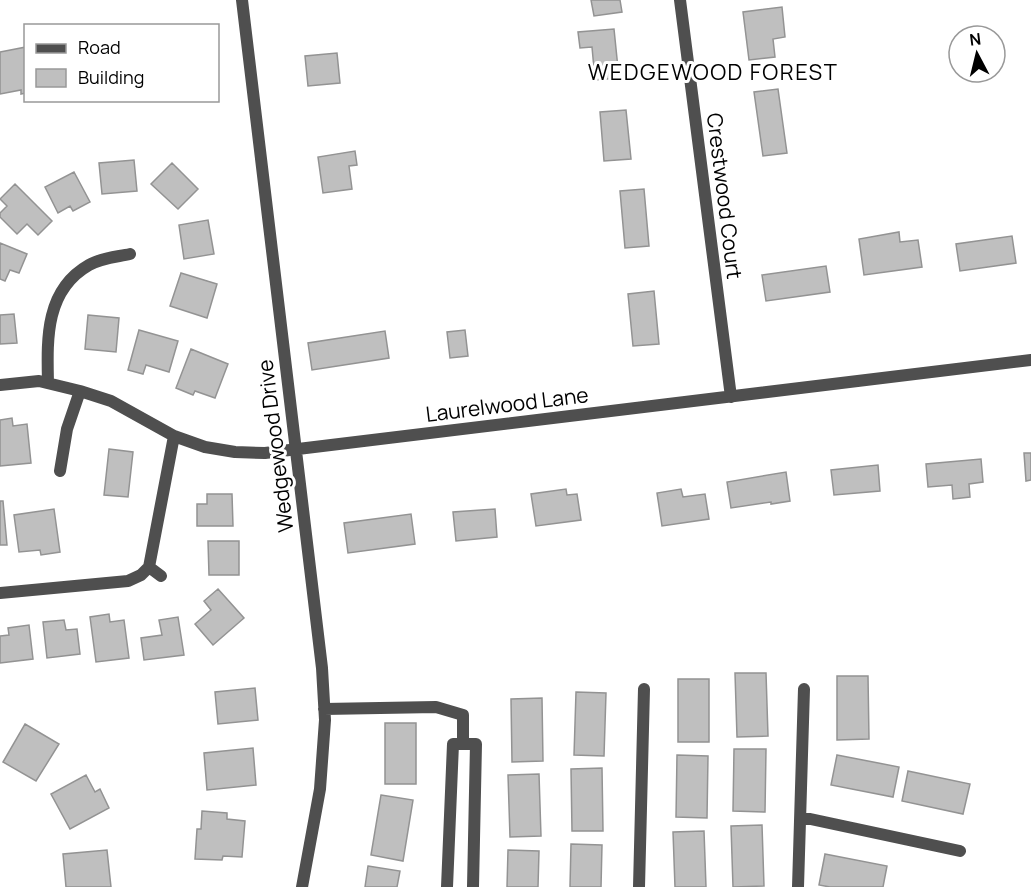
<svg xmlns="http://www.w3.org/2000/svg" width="1031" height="887" viewBox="0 0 1031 887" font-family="Manrope,sans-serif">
<rect width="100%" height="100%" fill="#fff"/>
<path fill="#bfbfbf" stroke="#939393" stroke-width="1.5" d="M591 0H620L622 12 594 16Z
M782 7 785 37 773 39 775 57 749 60 743 12Z
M614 29 619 78 595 80 592 47 580 48 578 32Z
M26 47V93L21 94V90L0 94V52Z
M337 53 340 83 308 86 305 56Z
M778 89 787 153 763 156 754 92Z
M626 110 631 159 604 161 600 112Z
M355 151 357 165 349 166 352 189 323 193 318 157Z
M134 160 137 191 102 194 99 163Z
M172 163 198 189 178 209 151 184Z
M74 172 90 202 73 211 70 206 58 213 45 187Z
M15 184 52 221 38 235 27 224 17 234 0 217V213L7 206 0 199Z
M644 189 649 246 625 248 620 191Z
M208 220 214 254 184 259 179 225Z
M899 232 900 242 918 240 922 267 864 275 859 239Z
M1012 236 1016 263 960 271 956 244Z
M0 243 27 254 19 273 10 270 5 281 0 279Z
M826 266 830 292 766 301 762 275Z
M181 273 217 284 207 318 170 306Z
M654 291 659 344 633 346 628 294Z
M14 314 17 343 0 344V315Z
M88 315 119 318 116 352 85 349Z
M139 330 178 341 169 372 146 365 143 374 128 370Z
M465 330 468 356 450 358 447 332Z
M385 331 389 358 312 370 308 343Z
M191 349 228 364 215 398 195 391 193 395 176 388Z
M12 418 13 426 27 424 31 463 0 466V420Z
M109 449 133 452 128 497 104 495Z
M1024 453H1031V480L1026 481Z
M981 459 983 482 969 484 970 497 953 499 952 485 928 487 926 464Z
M878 465 880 491 834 495 831 470Z
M786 472 790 501 771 504V502L731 508 727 482Z
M566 489 567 495 577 494 581 520 536 526 531 494Z
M681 489 683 497 705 494 709 519 662 526 657 493Z
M207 494H232L233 526H197V504H207Z
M0 501H3L7 545H0Z
M54 509 60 552 41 555 40 550 19 552 14 515Z
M495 509 497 537 456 541 453 512Z
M411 514 415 544 348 553 344 523Z
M208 541H239V575H209Z
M218 589 244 618 213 645 195 624 211 610 204 601Z
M109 614 110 622 124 620 129 658 96 662 90 617Z
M178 617 184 655 144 660 141 638 162 635 159 620Z
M64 620 66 630 77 629 80 654 47 658 43 622Z
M29 625 33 659 0 663V636L9 635 8 628Z
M735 673H766L768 736 737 737Z
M837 676H868L869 739 837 740Z
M678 679H709V742H678Z
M255 688 258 720 218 724 215 692Z
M576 692 606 693 604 756 574 755Z
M542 698 543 761 512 762 511 699Z
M385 723H416V784H385Z
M25 724 59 744 36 781 3 762Z
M253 748 256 785 207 790 204 753Z
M734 749H766L765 812 733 811Z
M677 755 708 756 707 818 676 817Z
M837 755 899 767 893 797 831 785Z
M602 768 603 831H572L571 769Z
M908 771 970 784 963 814 902 801Z
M539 774 541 836 510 837 508 775Z
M86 775 95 792 100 789 109 808 70 829 51 794Z
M381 795 413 800 403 861 371 855Z
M202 811 227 813V819L245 821 242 857 223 856 222 860 195 859 197 829H201Z
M762 825 764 886 733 887 731 826Z
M704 831 706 887H675L673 832Z
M571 844 602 845 601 887H570Z
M107 850 111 887H66L63 854Z
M508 850 539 851 538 887H507Z
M825 854 887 866 883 887H830L819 885Z
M368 866 400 871 397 887H365Z"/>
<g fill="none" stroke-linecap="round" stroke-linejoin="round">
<path stroke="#4f4f4f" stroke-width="12" d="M242 0 322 668 325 720 320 789 302 887
M680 0 731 397
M48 383C47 339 45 290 89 265 101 258 116 257 130 254
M0 385 39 381 80 391 111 401 174 436 205 447 235 452 265 453 1031 360
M60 471 67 429 80 391
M149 567 161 576
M0 593 128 581 141 575 149 567 174 436
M324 709 436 707 463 715V744
M801 817 960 851
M447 887 453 744H476L473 887
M639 887 644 689
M798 887 804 689"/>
</g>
<g text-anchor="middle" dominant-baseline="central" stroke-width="6" stroke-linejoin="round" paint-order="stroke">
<g font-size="21" fill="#000" stroke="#fff">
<text transform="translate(725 196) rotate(83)">Crestwood Court</text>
<text transform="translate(507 404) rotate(-7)">Laurelwood Lane</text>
<text transform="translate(275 446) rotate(-97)">Wedgewood Drive</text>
</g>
<g font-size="22" letter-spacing="1.5" fill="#000" stroke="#fff">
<text x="713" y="72">WEDGEWOOD FOREST</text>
</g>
</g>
<rect x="24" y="24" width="195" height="78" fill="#ffffff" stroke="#999999" stroke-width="1.5"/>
<rect x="36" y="44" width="30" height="9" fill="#4f4f4f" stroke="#999999" stroke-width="1.5"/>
<text x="78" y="54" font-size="18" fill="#000000">Road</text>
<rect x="36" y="69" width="30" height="18" fill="#bfbfbf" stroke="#999999" stroke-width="1.5"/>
<text x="78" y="84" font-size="18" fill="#000000">Building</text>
<g transform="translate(977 54) rotate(353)"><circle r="28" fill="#ffffff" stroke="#999999" stroke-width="1.5"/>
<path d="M0-4.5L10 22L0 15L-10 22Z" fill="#000000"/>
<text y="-9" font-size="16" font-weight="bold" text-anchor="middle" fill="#000000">N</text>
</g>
</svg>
